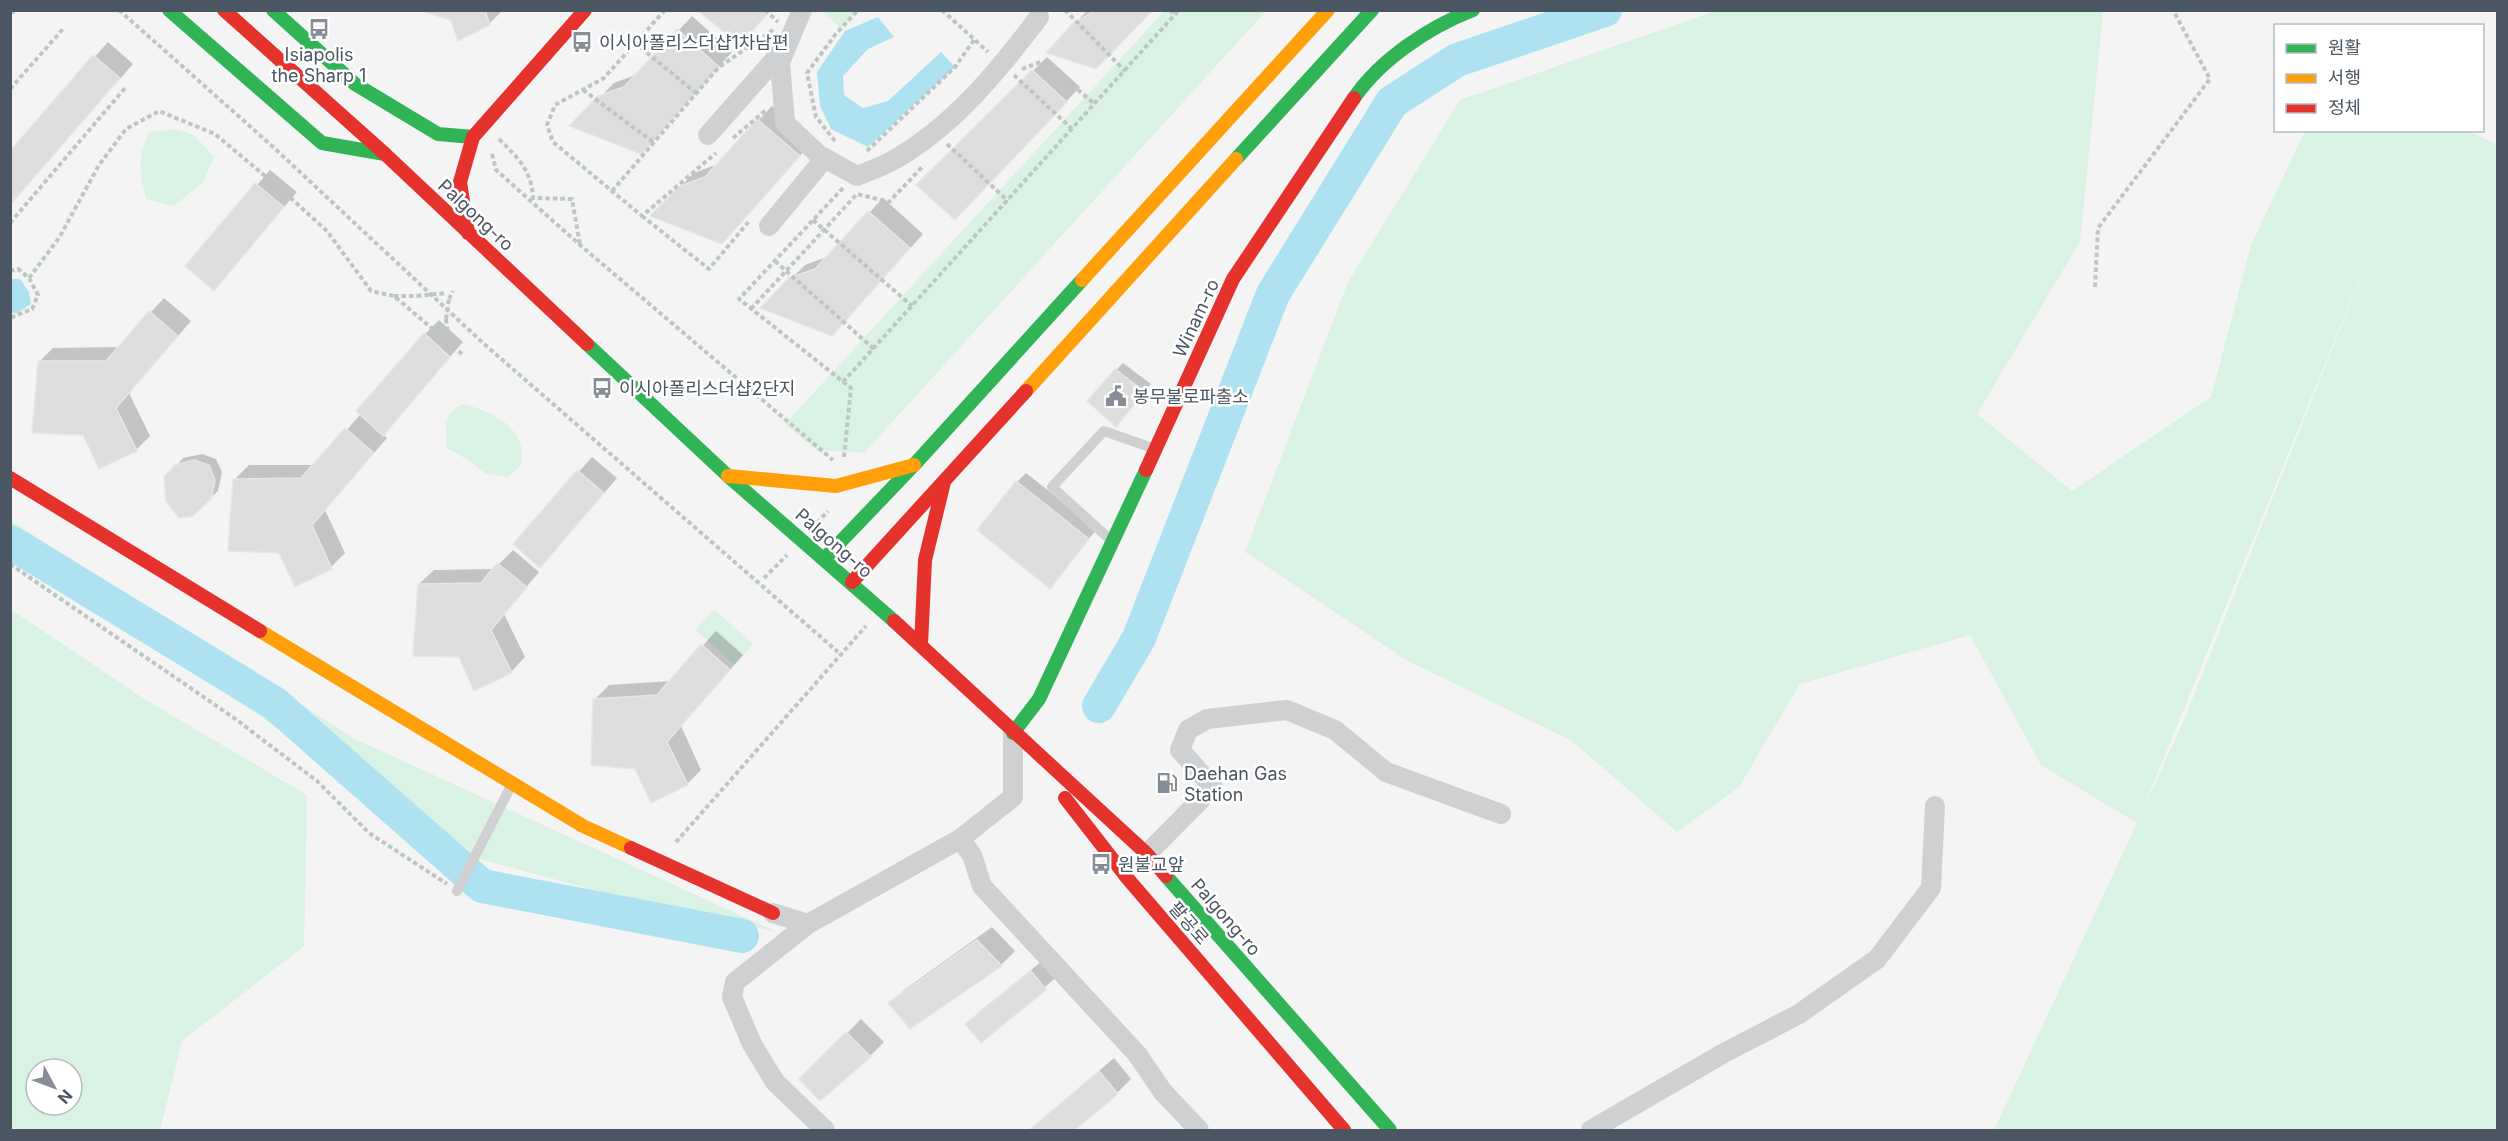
<svg xmlns="http://www.w3.org/2000/svg" width="2508" height="1141" viewBox="0 0 2508 1141" font-family="Inter,'Noto Sans KR',sans-serif">
<rect width="100%" height="100%" fill="#f4f4f4"/>
<path fill="#d9f2e3" fill-rule="evenodd" d="M1718 10 2103 11 2080 242 1977 414 2072 491 2211 397 2251 245 2305 131H2467L2497 144V1130H1994L2137 823 2041 765 1970 635 1800 684 1739 787 1677 832 1572 741 1406 660 1245 552 1348 282 1460 100ZM2383 222 2184 720 2145 805V804Z
M821 11H856L841 28Z
M1164 11H1266L864 453 816 450 785 424Z
M175 129 194 135 214 157 203 182 174 206 146 199C139 169 137 162 149 132Z
M462 404C484 409 515 421 521 446 522 452 521 459 521 465L508 477 485 473 468 460 447 448C446 426 442 416 462 404Z
M10 520 355 739 777 932 635 901 464 855 11 547Z
M10 609 146 700 307 795 304 946 182 1041 160 1130H11ZM36 1069H72V1105H36Z
M714 609 753 644 735 665 695 630Z"/>
<path fill="#aee2f0" d="M878 17 894 37 868 49 843 76 844 95 863 108 888 101 941 52 955 67 868 147 831 129 820 106 817 72 845 31Z
M10 279H20L29 292 31 304 17 313H11Z"/>
<path fill="#0003" d="M423 10H503L489 24Z
M1088 10H1151L1073 25Z
M692 16 732 52 655 138 572 125 614 83 638 74Z
M108 42 133 64 10 204V153Z
M1047 57 1080 87 969 204 918 185Z
M772 106 813 141 736 228 652 215 694 173 718 164Z
M270 170 297 192 214 289 187 266Z
M883 198 923 234 846 320 763 307 805 265 829 256Z
M164 298 191 321 129 393 150 436 136 450 84 434 39 362 53 348 119 347Z
M439 320 463 342 382 434 387 438 325 510 345 553 331 567 296 584 280 551 235 479 249 465H315L361 414 425 334Z
M1123 363 1151 384 1116 425V370Z
M202 454 216 459 222 472 218 491 210 498 176 466 183 458Z
M592 457 617 478 554 552 515 544Z
M1026 473 1097 529 1050 586 1017 482Z
M513 550 539 572 504 614 525 657 511 672 459 655 419 584 434 570 494 569Z
M716 631 743 655 681 726 701 770 687 784 636 768 595 699 609 685 671 681Z
M992 927 1015 951 1001 965 890 1004 904 990Z
M1046 958 1059 975 982 1041 967 1024 981 1010Z
M861 1019 884 1042 870 1056 802 1079Z
M1114 1058 1131 1079 1117 1093 1073 1130H1029Z"/>
<g fill="none" stroke-linecap="round" stroke-linejoin="round">
<path stroke="#aee2f0" stroke-width="34" d="M10 542 274 703 482 886 742 936
M1099 706 1139 638 1273 294 1392 102 1457 60 1605 10"/>
</g>
<path fill="#ddddde" stroke="#e5e6e7" stroke-width="1.5" d="M418 10H485L490 25 458 41 451 20Z
M697 10H771L740 45Z
M1096 10H1153L1096 69 1046 53 1072 24Z
M677 29 719 67 641 154 569 126 598 96 624 87Z
M93 55 120 78 10 205V151Z
M1032 70 1067 102 955 220 916 185Z
M757 119 800 156 722 244 650 216 678 187 705 177Z
M255 183 284 207 214 291 185 266Z
M868 211 910 248 832 336 760 308 789 278 815 269Z
M149 311 178 336 116 408 137 451 99 469 83 435 32 433 38 361H106Z
M424 333 450 357 383 436 356 411Z
M1115 369 1145 392 1116 427 1087 401Z
M345 428 374 453 312 525 332 569 295 587 279 553 228 551 233 479 301 478Z
M194 460 209 465 215 480 211 499 193 516 179 518 166 501 164 477 175 465Z
M577 470 604 493 540 568 513 544Z
M1016 481 1089 539 1050 589 977 530Z
M497 563 527 587 491 630 512 673 474 691 459 657 413 656 418 584 481 583Z
M701 644 730 670 667 742 688 785 651 803 635 769 591 765 593 699 657 695Z
M977 940 1002 966 910 1029 888 1003Z
M1031 971 1046 990 981 1043 965 1024Z
M846 1032 871 1057 820 1101 799 1079Z
M1099 1071 1118 1094 1075 1130H1029Z"/>
<g fill="none" stroke-linecap="round" stroke-linejoin="round">
<path stroke="#bcc7c4" stroke-width="4" stroke-dasharray="4.5 3" stroke-linecap="butt" d="M119 10 271 145 483 343 838 652
M665 10 604 78 555 105 547 125 553 142 642 216 716 153
M765 10 778 22
M942 10 988 52
M1065 10 1125 71
M1170 10 1175 15
M13 14V10
M635 43 696 93
M1022 69 1043 61 1095 104
M1014 75 1072 129
M10 89 63 29
M583 90 653 142
M733 138 766 110
M499 139C518 158 532 171 533 198L572 199 580 245
M835 141 816 117 807 73 835 35 858 10
M947 144 1008 201
M867 151 955 67 974 40
M492 154 496 170 580 245 833 460
M843 188 739 299 851 388 844 457
M612 191 719 67 773 30
M642 216 709 269 750 220
M813 220 912 306
M10 223 126 87
M775 261 874 349
M10 271 18 269 29 278 38 295 32 309 10 318
M29 278 59 238 99 165 126 129 159 111 215 134 284 192 327 231 371 291 394 296 462 354
M2095 287 2098 228 2210 79 2173 10
M394 296H417
M449 299 453 291
M751 309 857 194 889 202 924 165
M446 319 449 342
M843 382 1179 10
M817 523 828 511
M10 564 234 718 317 781 369 833 447 884
M764 578 787 555
M676 842 866 626"/>
<path stroke="#ced0d2" stroke-width="10" d="M1113 542 1052 487 1104 431 1155 449
M457 891 512 784"/>
<path stroke="#ced0d2" stroke-width="20" d="M802 10 780 62 785 123 819 155 857 176C869 171 881 167 892 161 953 127 998 71 1039 17
M708 135 783 50
M769 226 825 158
M960 839 972 855 982 886 1137 1054 1163 1092 1199 1130
M1147 854 1213 787 1180 750 1188 730 1207 719 1287 710 1335 730 1386 772 1501 814
M773 913 808 924 960 839 1013 797V733
M808 924 735 982 732 997 752 1044 775 1082 825 1130
M1591 1130 1724 1053 1799 1014 1877 959 1931 888 1935 806"/>
<path stroke="#30b455" stroke-width="14" d="M169 10 322 143 385 154
M273 10 355 84 438 134 473 137
M1354 98C1381 59 1429 27 1473 10
M1236 159 1372 10
M587 344 728 476 894 621
M824 559 914 465 1082 280
M1013 733 1039 699 1146 470
M1166 876 1390 1130"/>
<path stroke="#ff9f0a" stroke-width="14" d="M1082 280 1328 10
M1026 391 1236 159
M728 476 836 486 914 465
M260 631 583 826 631 848"/>
<path stroke="#e5322d" stroke-width="14" d="M224 10 385 154 587 344
M468 233 460 182 473 137 585 10
M1146 470 1233 279 1354 98
M10 478 260 631
M852 582 1026 391
M894 621 1147 854 1166 876
M921 645 925 560 944 482
M1065 798 1128 879 1344 1130
M631 848 773 913"/>
<path stroke="#bcc7c4" stroke-width="4" stroke-dasharray="4.5 3" stroke-linecap="butt" d="M417 296 446 293
M446 319 449 299"/>
</g>
<defs>
<symbol id="bus-bare" viewBox="-9 -9 18 18"><path d="M-5-6H5V4H4V6H2V4H-2V6H-4V4H-5ZM-3.5-4V0h7V-4ZM-3.5 1.2v1.5H-2V1.2ZM2 1.2v1.5H3.5V1.2Z" fill="#868d94" stroke="#fff" stroke-width="2.5" paint-order="stroke"/></symbol>
<symbol id="civic-bare" viewBox="-9 -9 18 18"><path d="M-.6-6.5H3V-4.5H.6V-3L4-1V1h2V6H-6V1h2V-1L-.6-3ZM-1.2 2.5V6h2.4V2.5Z" fill="#868d94" stroke="#fff" stroke-width="2.5" paint-order="stroke"/></symbol>
<symbol id="fuel-bare" viewBox="-9 -9 18 18"><path d="M-5.5-6h7V0h2V4h1.3V-2.5L3-4.5l.8-.8L6-3V5H2.5V1h-1V6h-7ZM-4.2-4.7v3.2H.2V-4.7Z" fill="#868d94" stroke="#fff" stroke-width="2.5" paint-order="stroke"/></symbol>
</defs>
<g fill-rule="evenodd">
<use href="#bus-bare" x="304" y="14" width="30" height="30"/>
<use href="#bus-bare" x="567" y="27" width="30" height="30"/>
<use href="#bus-bare" x="587" y="373" width="30" height="30"/>
<use href="#civic-bare" x="1101" y="381" width="30" height="30"/>
<use href="#fuel-bare" x="1152" y="768" width="30" height="30"/>
<use href="#bus-bare" x="1086" y="849" width="30" height="30"/>
</g>
<g text-anchor="middle" dominant-baseline="central" stroke-width="5" stroke-linejoin="round" paint-order="stroke">
<g font-size="18" fill="#4a5661" stroke="#fff" text-anchor="start">
<text x="599" y="42">이시아폴리스더샵1차남편</text>
<text x="319" y="54" text-anchor="middle">Isiapolis<tspan x="319" dy="21">the Sharp 1</tspan></text>
<text x="619" y="388">이시아폴리스더샵2단지</text>
<text x="1133" y="396">봉무불로파출소</text>
<text x="1184" y="773">Daehan Gas<tspan x="1184" dy="21">Station</tspan></text>
<text x="1118" y="864">원불교앞</text>
</g>
<g font-size="18" fill="#4a5661" stroke="#fff">
<text transform="translate(476 215) rotate(43)">Palgong-ro</text>
<text transform="translate(1196 318) rotate(-65)">Winam-ro</text>
<text transform="translate(834 543) rotate(41)">Palgong-ro</text>
<text transform="translate(1226 917) rotate(49)">Palgong-ro</text>
<text transform="translate(1189 923) rotate(49)">팔공로</text>
</g>
</g>
<rect width="2508" height="1141" fill="none" stroke="#4a5661" stroke-width="24"/>
<rect x="2274" y="24" width="210" height="108" fill="#ffffff" stroke="#b7bbc0" stroke-width="1.5"/>
<rect x="2286" y="44" width="30" height="9" fill="#30b455" stroke="#b7bbc0" stroke-width="1.5"/>
<text x="2328" y="54" font-size="18" fill="#4a5661">원활</text>
<rect x="2286" y="74" width="30" height="9" fill="#ff9f0a" stroke="#b7bbc0" stroke-width="1.5"/>
<text x="2328" y="84" font-size="18" fill="#4a5661">서행</text>
<rect x="2286" y="104" width="30" height="9" fill="#e5322d" stroke="#b7bbc0" stroke-width="1.5"/>
<text x="2328" y="114" font-size="18" fill="#4a5661">정체</text>
<g transform="translate(54 1087) rotate(131)"><circle r="28" fill="#ffffff" stroke="#b7bbc0" stroke-width="1.5"/>
<path d="M0-4.5L10 22L0 15L-10 22Z" fill="#868d94"/>
<text y="-9" font-size="16" font-weight="bold" text-anchor="middle" fill="#4a5661">N</text>
</g>
</svg>
